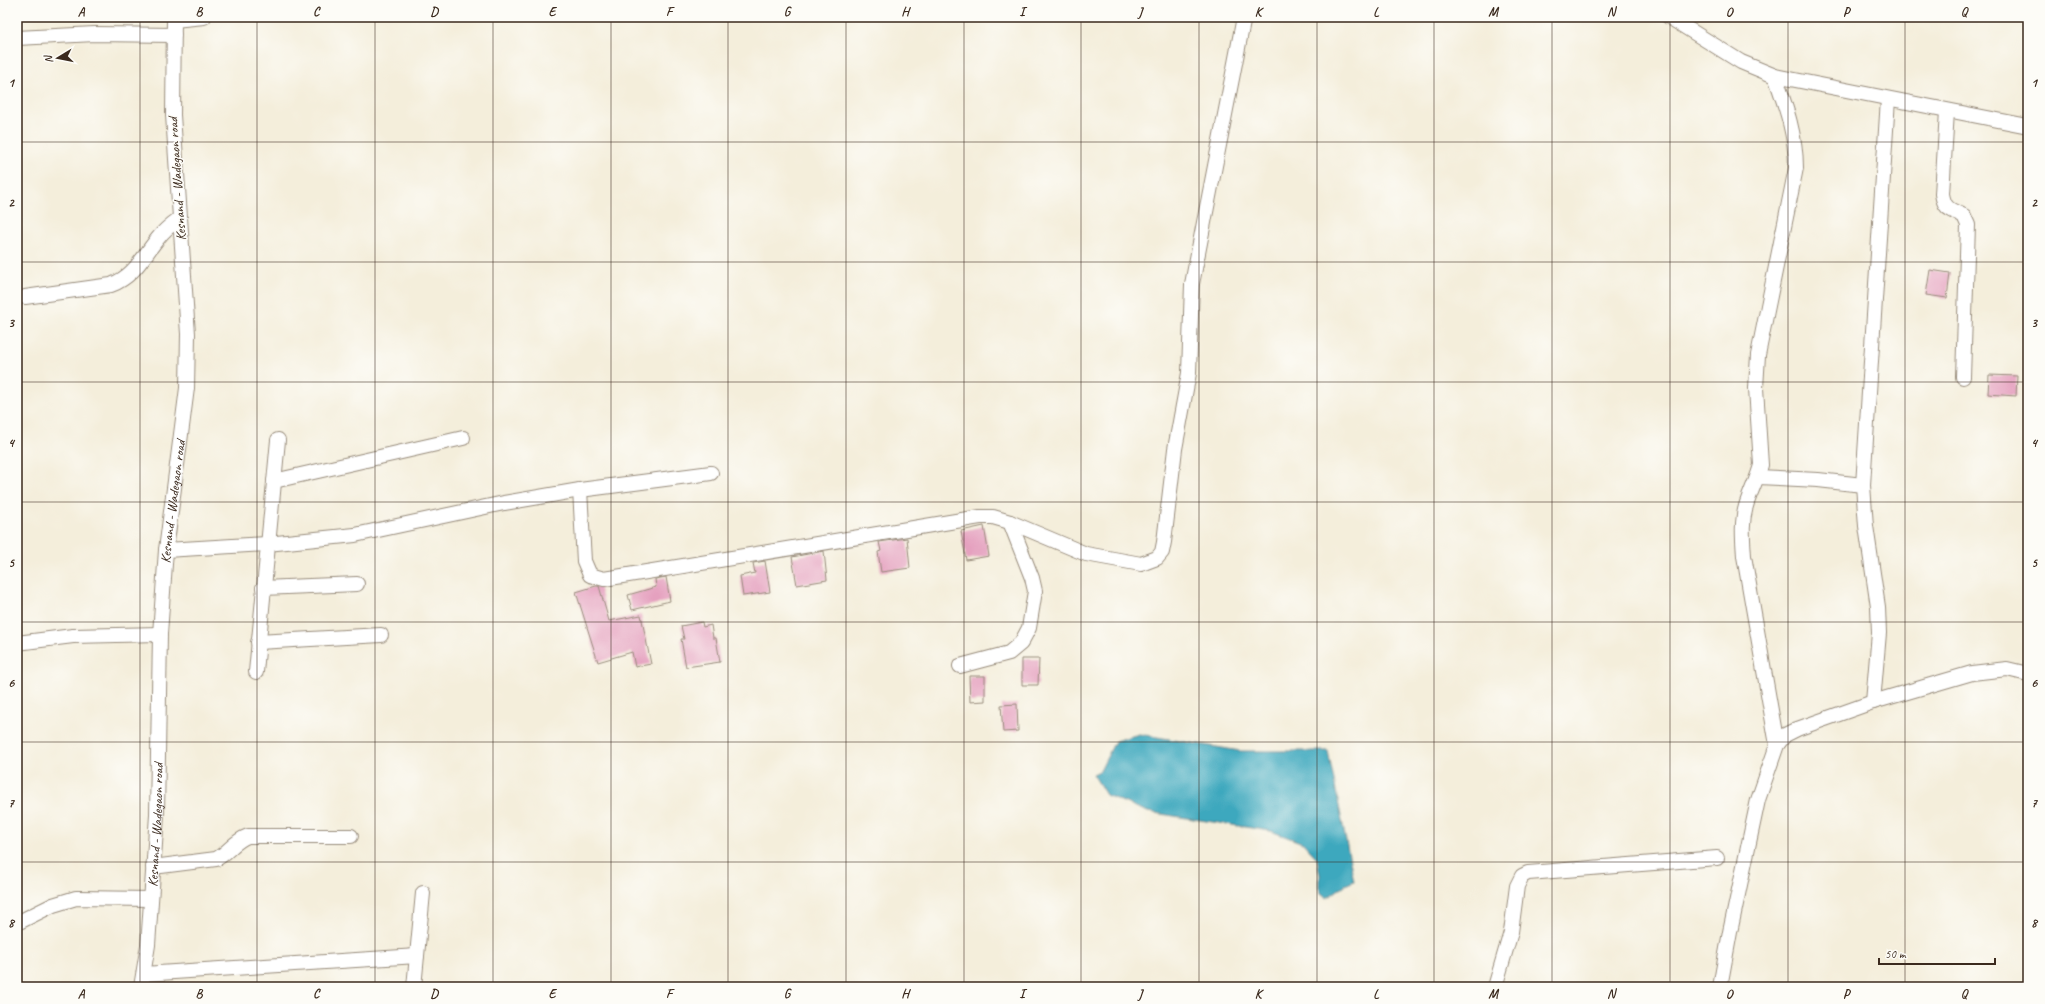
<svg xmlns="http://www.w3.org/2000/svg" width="2045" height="1004" viewBox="0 0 2045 1004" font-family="Caveat,sans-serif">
<rect width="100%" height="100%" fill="#fdfcf7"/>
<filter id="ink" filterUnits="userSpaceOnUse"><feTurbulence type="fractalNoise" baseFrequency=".025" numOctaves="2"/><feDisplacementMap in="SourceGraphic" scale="8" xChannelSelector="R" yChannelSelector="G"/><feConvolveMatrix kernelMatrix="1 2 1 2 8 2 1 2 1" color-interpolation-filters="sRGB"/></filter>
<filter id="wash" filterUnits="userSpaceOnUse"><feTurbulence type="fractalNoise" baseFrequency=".012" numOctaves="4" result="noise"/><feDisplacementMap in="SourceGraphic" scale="16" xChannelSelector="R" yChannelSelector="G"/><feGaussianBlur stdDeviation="0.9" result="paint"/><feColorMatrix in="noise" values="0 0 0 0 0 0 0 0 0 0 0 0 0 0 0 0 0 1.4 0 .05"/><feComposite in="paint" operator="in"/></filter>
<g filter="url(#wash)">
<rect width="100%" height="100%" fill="#f4eedb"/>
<path fill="#3ea8be" stroke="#3c696e" d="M1139 734 1240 751H1328L1354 881 1345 885 1327 898 1320 892V875L1317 858 1303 843 1271 831 1148 812 1106 795 1093 774 1100 771 1115 741Z"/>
<g id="blocks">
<path fill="#e5a1bf" d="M1930 270 1950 273 1947 298 1926 295Z
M1989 375 2017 376 2016 396 1988 394Z
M984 526 989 556 966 560 961 531Z
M907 538 910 568 881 572 878 552 881 551 879 542Z
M824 551 827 580 797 585 792 557Z
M765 561 770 592 743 596 740 576 755 573 753 563Z
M666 577 670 601 632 610 628 595 656 587 655 579Z
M596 586H599L609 621 641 615 651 664 635 667 632 652 598 662 576 592Z
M702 622 703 627 711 625 713 638H716L720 662 686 667 681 639H684L681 626Z
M1022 659H1039L1038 685H1022Z
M969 676H985V701L970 702Z
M1017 704 1018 731 1003 732 1001 705Z"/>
</g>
</g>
<g filter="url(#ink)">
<use href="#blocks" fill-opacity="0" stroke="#988c7c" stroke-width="1"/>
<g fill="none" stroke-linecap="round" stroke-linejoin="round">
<defs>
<g id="street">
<path d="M1669 17 1741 62 1775 76 2028 126"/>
<path d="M174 20 204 17"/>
<path d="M17 38 95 34 174 35"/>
<path d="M1775 76C1786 107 1796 135 1796 168L1758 355 1756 388 1761 465C1757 480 1750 492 1746 506 1741 523 1743 540 1744 556L1777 745"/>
<path d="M1947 111 1942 194C1945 211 1951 209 1964 216L1968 225 1963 377"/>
<path d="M25 297 111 285C135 276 143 256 159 237 165 229 172 224 180 218"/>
<path d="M1758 477 1818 480 1863 485"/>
<path d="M274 481 463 438"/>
<path d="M580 490 584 561 590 575 604 579 980 517H993L1010 522 1086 554 1141 564 1157 558 1162 552 1164 542 1175 449 1189 373 1192 284 1244 17"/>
<path d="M166 550 267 544 355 535 504 503 580 490 711 473"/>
<path d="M263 588 357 584"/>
<path d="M258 642 381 635"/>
<path d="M17 643 73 636 160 634"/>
<path d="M960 666 1009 653 1021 643 1029 628 1035 591 1032 578 1010 522"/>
<path d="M256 672 278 440"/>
<path d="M1873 702 1879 633 1878 607 1866 526 1863 485 1888 99"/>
<path d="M153 867 216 859C228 853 234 841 248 836H351"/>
<path d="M17 923 53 905 76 898 151 899"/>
<path d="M144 974 417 956"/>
<path id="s1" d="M141 987 148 945 157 815 160 634 166 550 187 388 188 334 173 115 174 17"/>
<path d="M414 987 423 893"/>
<path d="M1495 987 1511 932 1517 886 1522 876 1528 873 1717 858"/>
<path d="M1720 987 1730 932 1758 800 1777 745 1785 735 1797 729 1873 702 1972 673 2007 669 2028 674"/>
</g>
</defs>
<use href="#street" stroke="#988c7c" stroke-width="16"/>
<use href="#street" stroke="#fff" stroke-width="14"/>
</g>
</g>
<path fill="none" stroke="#3b2a1e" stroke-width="1" stroke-opacity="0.55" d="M140 17V987M257 17V987M375 17V987M493 17V987M611 17V987M728 17V987M846 17V987M964 17V987M1081 17V987M1199 17V987M1317 17V987M1434 17V987M1552 17V987M1670 17V987M1788 17V987M1905 17V987M17 142H2028M17 262H2028M17 382H2028M17 502H2028M17 622H2028M17 742H2028M17 862H2028"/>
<g text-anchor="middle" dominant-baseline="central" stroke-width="3" stroke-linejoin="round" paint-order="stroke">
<g font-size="14" fill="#3b2a1e" stroke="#fdfcf7">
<text transform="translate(177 179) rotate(-94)">Kesnand - Wadegaon road</text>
<text stroke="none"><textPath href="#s1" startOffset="487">Kesnand - Wadegaon road</textPath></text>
<text stroke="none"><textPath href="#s1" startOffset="163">Kesnand - Wadegaon road</textPath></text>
</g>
</g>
<rect width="2045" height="1004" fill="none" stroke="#fdfcf7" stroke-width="44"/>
<g transform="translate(58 58) rotate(260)" stroke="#fdfcf7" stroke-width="3" paint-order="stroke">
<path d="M0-3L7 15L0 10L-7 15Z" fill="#3b2a1e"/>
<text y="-6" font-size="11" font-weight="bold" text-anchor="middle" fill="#3b2a1e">N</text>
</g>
<path d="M1879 958v6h116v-6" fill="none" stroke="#3b2a1e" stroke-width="2"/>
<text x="1885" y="958" font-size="12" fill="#3b2a1e" stroke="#fdfcf7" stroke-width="3" paint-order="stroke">50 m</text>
<rect x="22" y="22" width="2001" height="960" fill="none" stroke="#3b2a1e" stroke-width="1.5"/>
<g font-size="13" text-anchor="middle" font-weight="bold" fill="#3b2a1e">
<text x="81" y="16">A</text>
<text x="199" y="16">B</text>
<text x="316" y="16">C</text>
<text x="434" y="16">D</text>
<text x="552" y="16">E</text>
<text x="669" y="16">F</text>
<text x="787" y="16">G</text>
<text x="905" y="16">H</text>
<text x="1022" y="16">I</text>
<text x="1140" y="16">J</text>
<text x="1258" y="16">K</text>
<text x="1376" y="16">L</text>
<text x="1493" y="16">M</text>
<text x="1611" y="16">N</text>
<text x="1729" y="16">O</text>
<text x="1846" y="16">P</text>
<text x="1964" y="16">Q</text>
<text x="11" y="87">1</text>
<text x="2034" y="87">1</text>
<text x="11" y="207">2</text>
<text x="2034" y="207">2</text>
<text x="11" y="327">3</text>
<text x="2034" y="327">3</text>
<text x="11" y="447">4</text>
<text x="2034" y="447">4</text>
<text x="11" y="567">5</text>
<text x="2034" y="567">5</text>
<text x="11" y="687">6</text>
<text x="2034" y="687">6</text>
<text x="11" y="807">7</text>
<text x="2034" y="807">7</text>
<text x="11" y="927">8</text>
<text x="2034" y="927">8</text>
<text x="81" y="998">A</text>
<text x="199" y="998">B</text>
<text x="316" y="998">C</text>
<text x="434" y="998">D</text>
<text x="552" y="998">E</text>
<text x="669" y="998">F</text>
<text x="787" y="998">G</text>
<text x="905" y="998">H</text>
<text x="1022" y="998">I</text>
<text x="1140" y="998">J</text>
<text x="1258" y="998">K</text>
<text x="1376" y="998">L</text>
<text x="1493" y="998">M</text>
<text x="1611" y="998">N</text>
<text x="1729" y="998">O</text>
<text x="1846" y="998">P</text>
<text x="1964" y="998">Q</text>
</g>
</svg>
